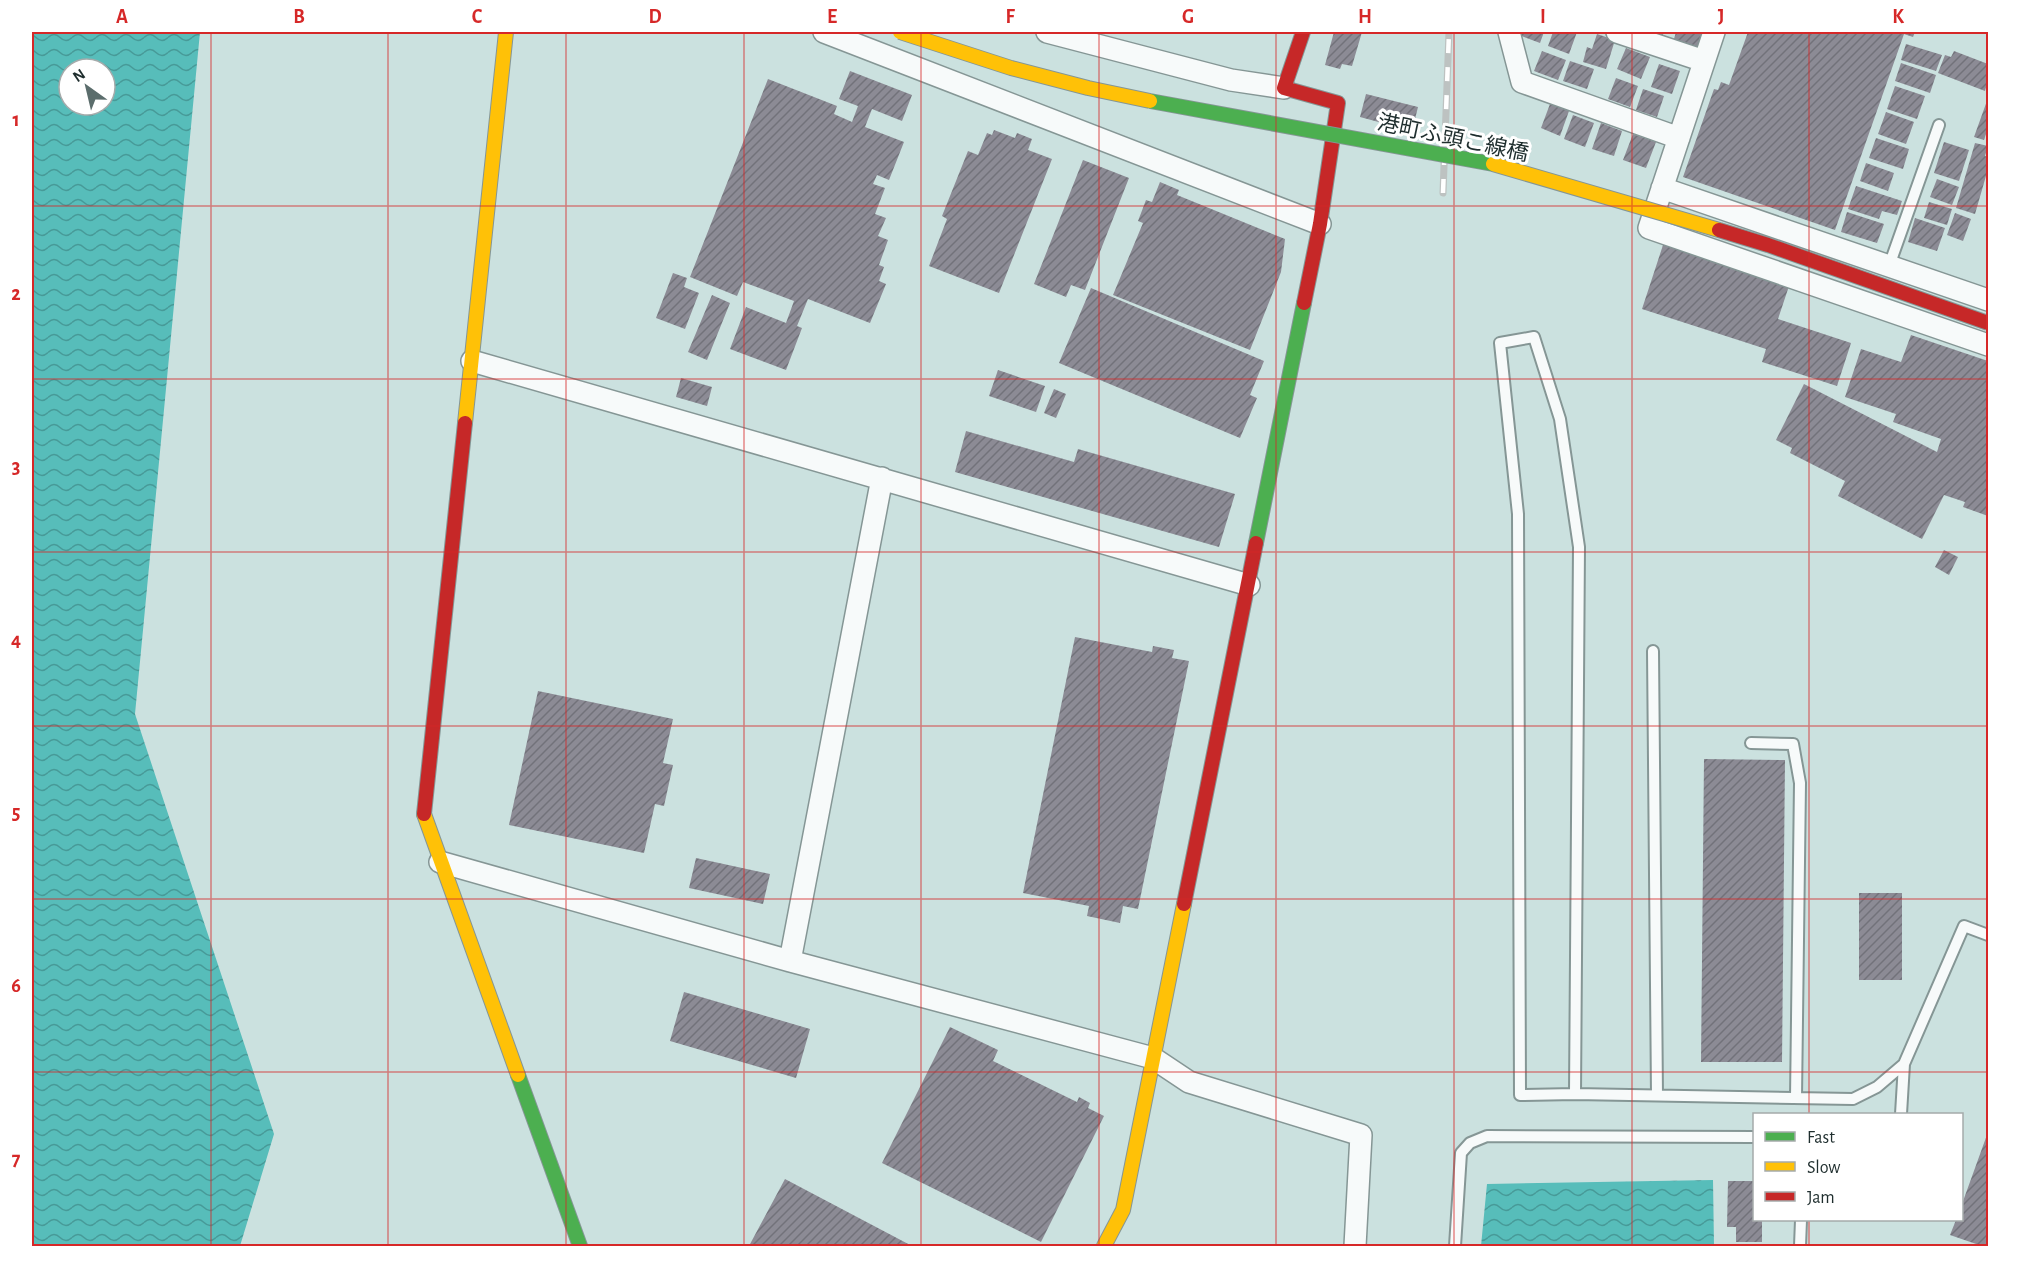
<svg xmlns="http://www.w3.org/2000/svg" width="2020" height="1278" viewBox="0 0 2020 1278" font-family="'Alegreya Sans','Noto Sans JP',sans-serif">
<defs>
<pattern id="water-waves" width="16" height="10" patternUnits="userSpaceOnUse" patternTransform="scale(1.5)"><rect width="16" height="10" fill="#57bdba"/><path d="M0 5q4-4 8 0t8 0" fill="none" stroke="#479a98"/></pattern>
<pattern id="building-hatch" width="6" height="6" patternUnits="userSpaceOnUse" patternTransform="scale(1.5)"><rect width="6" height="6" fill="#8c8b95"/><path d="M-1 1l2-2M0 6l6-6M5 7l2-2" fill="none" stroke="#72727a"/></pattern>
</defs>
<rect width="100%" height="100%" fill="#cbe1df"/>
<path fill="url(#water-waves)" fill-rule="evenodd" d="M32 32H200L135 714 274 1134 240 1246H32ZM69 69H105V105H69Z
M1713 1180 1714 1246H1481L1487 1184Z"/>
<path fill="url(#building-hatch)" d="M1334 32H1362L1352 66 1342 64 1340 69 1325 65Z
M1521 32H1544L1540 43 1519 35Z
M1553 32H1577L1569 54 1548 46Z
M1641 32H1664L1661 39Z
M1676 32H1705L1699 48 1674 39Z
M1748 32H1915L1913 37 1904 34 1835 230 1683 177 1714 89 1718 90 1721 82 1729 85Z
M1597 34 1615 40 1606 69 1583 62 1587 47 1592 49Z
M1906 44 1942 55 1936 71 1901 60Z
M1626 48 1650 57 1641 79 1617 69Z
M1542 51 1566 60 1558 80 1534 71Z
M1954 51 1988 64V80L1985 91 1938 73 1945 55 1951 57Z
M1570 61 1594 69 1587 89 1563 81Z
M1901 63 1936 75 1930 93 1895 81Z
M1659 64 1680 71 1672 94 1651 87Z
M850 71 912 95 902 121 872 109 865 127 904 142 889 180 877 175 873 184 885 188 875 214 886 218 878 236 888 240 879 265 884 267 879 281 886 284 870 323 808 299 797 326 802 328 786 370 730 349 746 307 786 323 794 301 743 282 737 296 690 277 768 79 837 106 834 114 852 122 858 106 839 99Z
M1616 78 1638 86 1630 107 1608 99Z
M1895 86 1925 96 1917 119 1887 109Z
M1643 89 1664 96 1657 117 1636 110Z
M1366 94 1418 107 1412 131 1360 117Z
M1988 98V128L1984 140 1974 137Z
M1550 104 1569 111 1560 136 1541 128Z
M1886 112 1914 122 1906 144 1878 134Z
M1573 115 1594 123 1585 147 1564 139Z
M1601 123 1622 131 1614 156 1592 149Z
M994 130 1015 138 1017 133 1032 139 1028 150 1052 159 999 293 929 266 947 219 942 216 968 151 978 155 987 133 992 135Z
M1633 134 1656 142 1646 168 1623 160Z
M1876 138 1909 149 1903 169 1869 158Z
M1944 142 1969 150 1959 181 1934 173Z
M1975 143 1988 146 1985 156 1988 157V169L1975 214 1956 208Z
M1083 160 1129 178 1085 290 1071 285 1066 297 1034 284Z
M1866 163 1894 173 1888 191 1860 181Z
M1937 179 1959 187 1952 205 1930 197Z
M1160 182 1179 190 1177 195 1285 239 1281 272 1250 350 1113 295 1143 223 1138 221 1146 200 1152 202Z
M1856 186 1902 201 1897 215 1882 211 1879 219 1848 209Z
M1929 202 1952 209 1947 225 1924 218Z
M1847 212 1884 224 1877 243 1841 232Z
M1955 213 1971 219 1963 241 1947 235Z
M1915 218 1945 228 1937 251 1908 242Z
M1664 242 1790 283 1778 319 1851 343 1837 386 1762 362 1766 349 1642 309Z
M673 273 687 278 684 287 699 293 685 329 656 318Z
M1091 288 1264 361 1250 395 1257 398 1240 438 1059 363Z
M712 295 730 303 707 360 688 352Z
M1911 335 1988 361V516L1963 507 1965 502 1944 495 1922 539 1838 496 1845 481 1790 453 1792 448 1776 440 1804 384 1937 452 1941 439 1893 422 1896 414 1845 397 1861 349 1901 362Z
M998 370 1045 386 1036 412 989 396Z
M681 378 712 387 707 406 676 397Z
M1054 389 1066 394 1056 418 1044 413Z
M966 431 1074 462 1078 449 1235 494 1219 547 955 472Z
M1944 550 1958 557 1949 575 1935 567Z
M1075 637 1152 652 1153 646 1174 650 1172 658 1189 661 1138 909 1123 906 1120 923 1087 916 1089 906 1023 893Z
M538 691 673 719 663 763 673 765 664 806 655 804 644 853 509 825Z
M1704 759 1785 760 1782 1062H1701Z
M696 858 770 874 763 904 689 888Z
M1859 893H1902V980H1859Z
M684 992 810 1029 796 1078 670 1041Z
M950 1027 998 1050 993 1061 1077 1102 1079 1097 1090 1103 1088 1108 1104 1116 1041 1242 882 1163Z
M1988 1132V1246H1982L1950 1235 1956 1220H1962V1204Z
M785 1179 912 1246H749Z
M1728 1181H1754V1220H1762V1242H1736V1227H1727Z"/>
<g fill="none" stroke-linecap="round" stroke-linejoin="round">
<defs>
<path id="lane" d="M1889 266 1939 125
M1653 651 1657 1095
M1751 743 1793 744 1800 783 1796 1098
M1575 1094 1579 547 1560 419 1534 337 1500 343 1518 514 1520 1095 1575 1094 1853 1099 1877 1087 1904 1064 1964 926 1988 935
M1901 1114 1904 1064
M1455 1246 1461 1153 1470 1143 1487 1136 1754 1137
M1800 1246 1801 1220"/>
<path id="street" d="M824 32 1320 224
M1047 32 1231 80 1284 88
M1509 32 1522 82 1679 138
M1617 32 1704 61
M1714 32 1649 228 1988 345
M1662 188 1988 300
M472 361 1249 585
M440 862 790 961 1153 1058 1189 1082 1361 1135 1355 1246
M790 961 882 478"/>
<path id="fast" d="M1256 543 1304 303
M518 1075 580 1246"/>
<path id="slow" d="M465 423 506 32
M424 814 518 1075
M1104 1246 1123 1210 1184 904"/>
<path id="jam" d="M1303 32 1284 88 1338 103 1320 224 1304 303
M424 814 465 423
M1184 904 1256 543"/>
</defs>
<use href="#lane" stroke="#859695" stroke-width="14"/>
<use href="#street" stroke="#859695" stroke-width="24"/>
<use href="#fast" stroke="#859695" stroke-width="16"/>
<use href="#slow" stroke="#859695" stroke-width="16"/>
<use href="#jam" stroke="#859695" stroke-width="16"/>
<use href="#lane" stroke="#f7fafa" stroke-width="10"/>
<use href="#street" stroke="#f7fafa" stroke-width="21"/>
<use href="#fast" stroke="#4caf50" stroke-width="14"/>
<use href="#slow" stroke="#ffc107" stroke-width="14"/>
<use href="#jam" stroke="#c62828" stroke-width="14"/>
<defs>
<path id="rail" d="M1443 193 1449 32"/>
</defs>
<use href="#rail" stroke="#bdc2c1" stroke-width="7"/>
<use href="#rail" stroke="#fff" stroke-width="4.5" stroke-dasharray="14" stroke-linecap="butt"/>
<defs>
<path id="fast-bridge" d="M1150 101 1493 164"/>
<path id="slow-bridge" d="M900 32 1011 68 1088 88 1150 101
M1493 164 1719 230"/>
<path id="jam-bridge" d="M1719 230 1768 245 1988 323"/>
</defs>
<use href="#fast-bridge" stroke="#859695" stroke-width="16" stroke-linecap="butt"/>
<use href="#slow-bridge" stroke="#859695" stroke-width="16" stroke-linecap="butt"/>
<use href="#jam-bridge" stroke="#859695" stroke-width="16" stroke-linecap="butt"/>
<use href="#fast-bridge" stroke="#4caf50" stroke-width="14"/>
<use href="#slow-bridge" stroke="#ffc107" stroke-width="14"/>
<use href="#jam-bridge" stroke="#c62828" stroke-width="14"/>
</g>
<path fill="none" stroke="#d62828" stroke-width="1.5" stroke-opacity="0.55" d="M211 32V1246M388 32V1246M566 32V1246M744 32V1246M921 32V1246M1099 32V1246M1276 32V1246M1454 32V1246M1632 32V1246M1809 32V1114M32 206H1988M32 379H1988M32 552H1988M32 726H1988M32 899H1988M32 1072H1988M1809 1220V1246"/>
<g text-anchor="middle" dominant-baseline="central" stroke-width="6" stroke-linejoin="round" paint-order="stroke">
<g font-size="22" fill="#1f2e2e" stroke="#fff">
<text transform="translate(1453 138) rotate(12)">港町ふ頭こ線橋</text>
</g>
</g>
<rect width="2020" height="1278" fill="none" stroke="#ffffff" stroke-width="66"/>
<rect x="1753" y="1113" width="210" height="108" fill="#ffffff" stroke="#a5abab" stroke-width="1.5"/>
<rect x="1765" y="1132" width="30" height="9" fill="#4caf50" stroke="#a5abab" stroke-width="1.5"/>
<text x="1807" y="1143" font-size="18" fill="#1f2e2e">Fast</text>
<rect x="1765" y="1162" width="30" height="9" fill="#ffc107" stroke="#a5abab" stroke-width="1.5"/>
<text x="1807" y="1173" font-size="18" fill="#1f2e2e">Slow</text>
<rect x="1765" y="1192" width="30" height="9" fill="#c62828" stroke="#a5abab" stroke-width="1.5"/>
<text x="1807" y="1203" font-size="18" fill="#1f2e2e">Jam</text>
<g transform="translate(87 87) rotate(326)"><circle r="28" fill="#ffffff" stroke="#a5abab" stroke-width="1.5"/>
<path d="M0-4.5L10 22L0 15L-10 22Z" fill="#5b6d6c"/>
<text y="-9" font-size="16" font-weight="bold" text-anchor="middle" fill="#1f2e2e">N</text>
</g>
<rect x="33" y="33" width="1954" height="1212" fill="none" stroke="#d62828" stroke-width="2"/>
<g font-size="20" text-anchor="middle" font-weight="bold" fill="#d62828">
<text x="122" y="23">A</text>
<text x="299" y="23">B</text>
<text x="477" y="23">C</text>
<text x="655" y="23">D</text>
<text x="832" y="23">E</text>
<text x="1010" y="23">F</text>
<text x="1188" y="23">G</text>
<text x="1365" y="23">H</text>
<text x="1543" y="23">I</text>
<text x="1721" y="23">J</text>
<text x="1898" y="23">K</text>
<text x="16" y="126">1</text>
<text x="16" y="300">2</text>
<text x="16" y="473">3</text>
<text x="16" y="646">4</text>
<text x="16" y="819">5</text>
<text x="16" y="992">6</text>
<text x="16" y="1165">7</text>
</g>
</svg>
